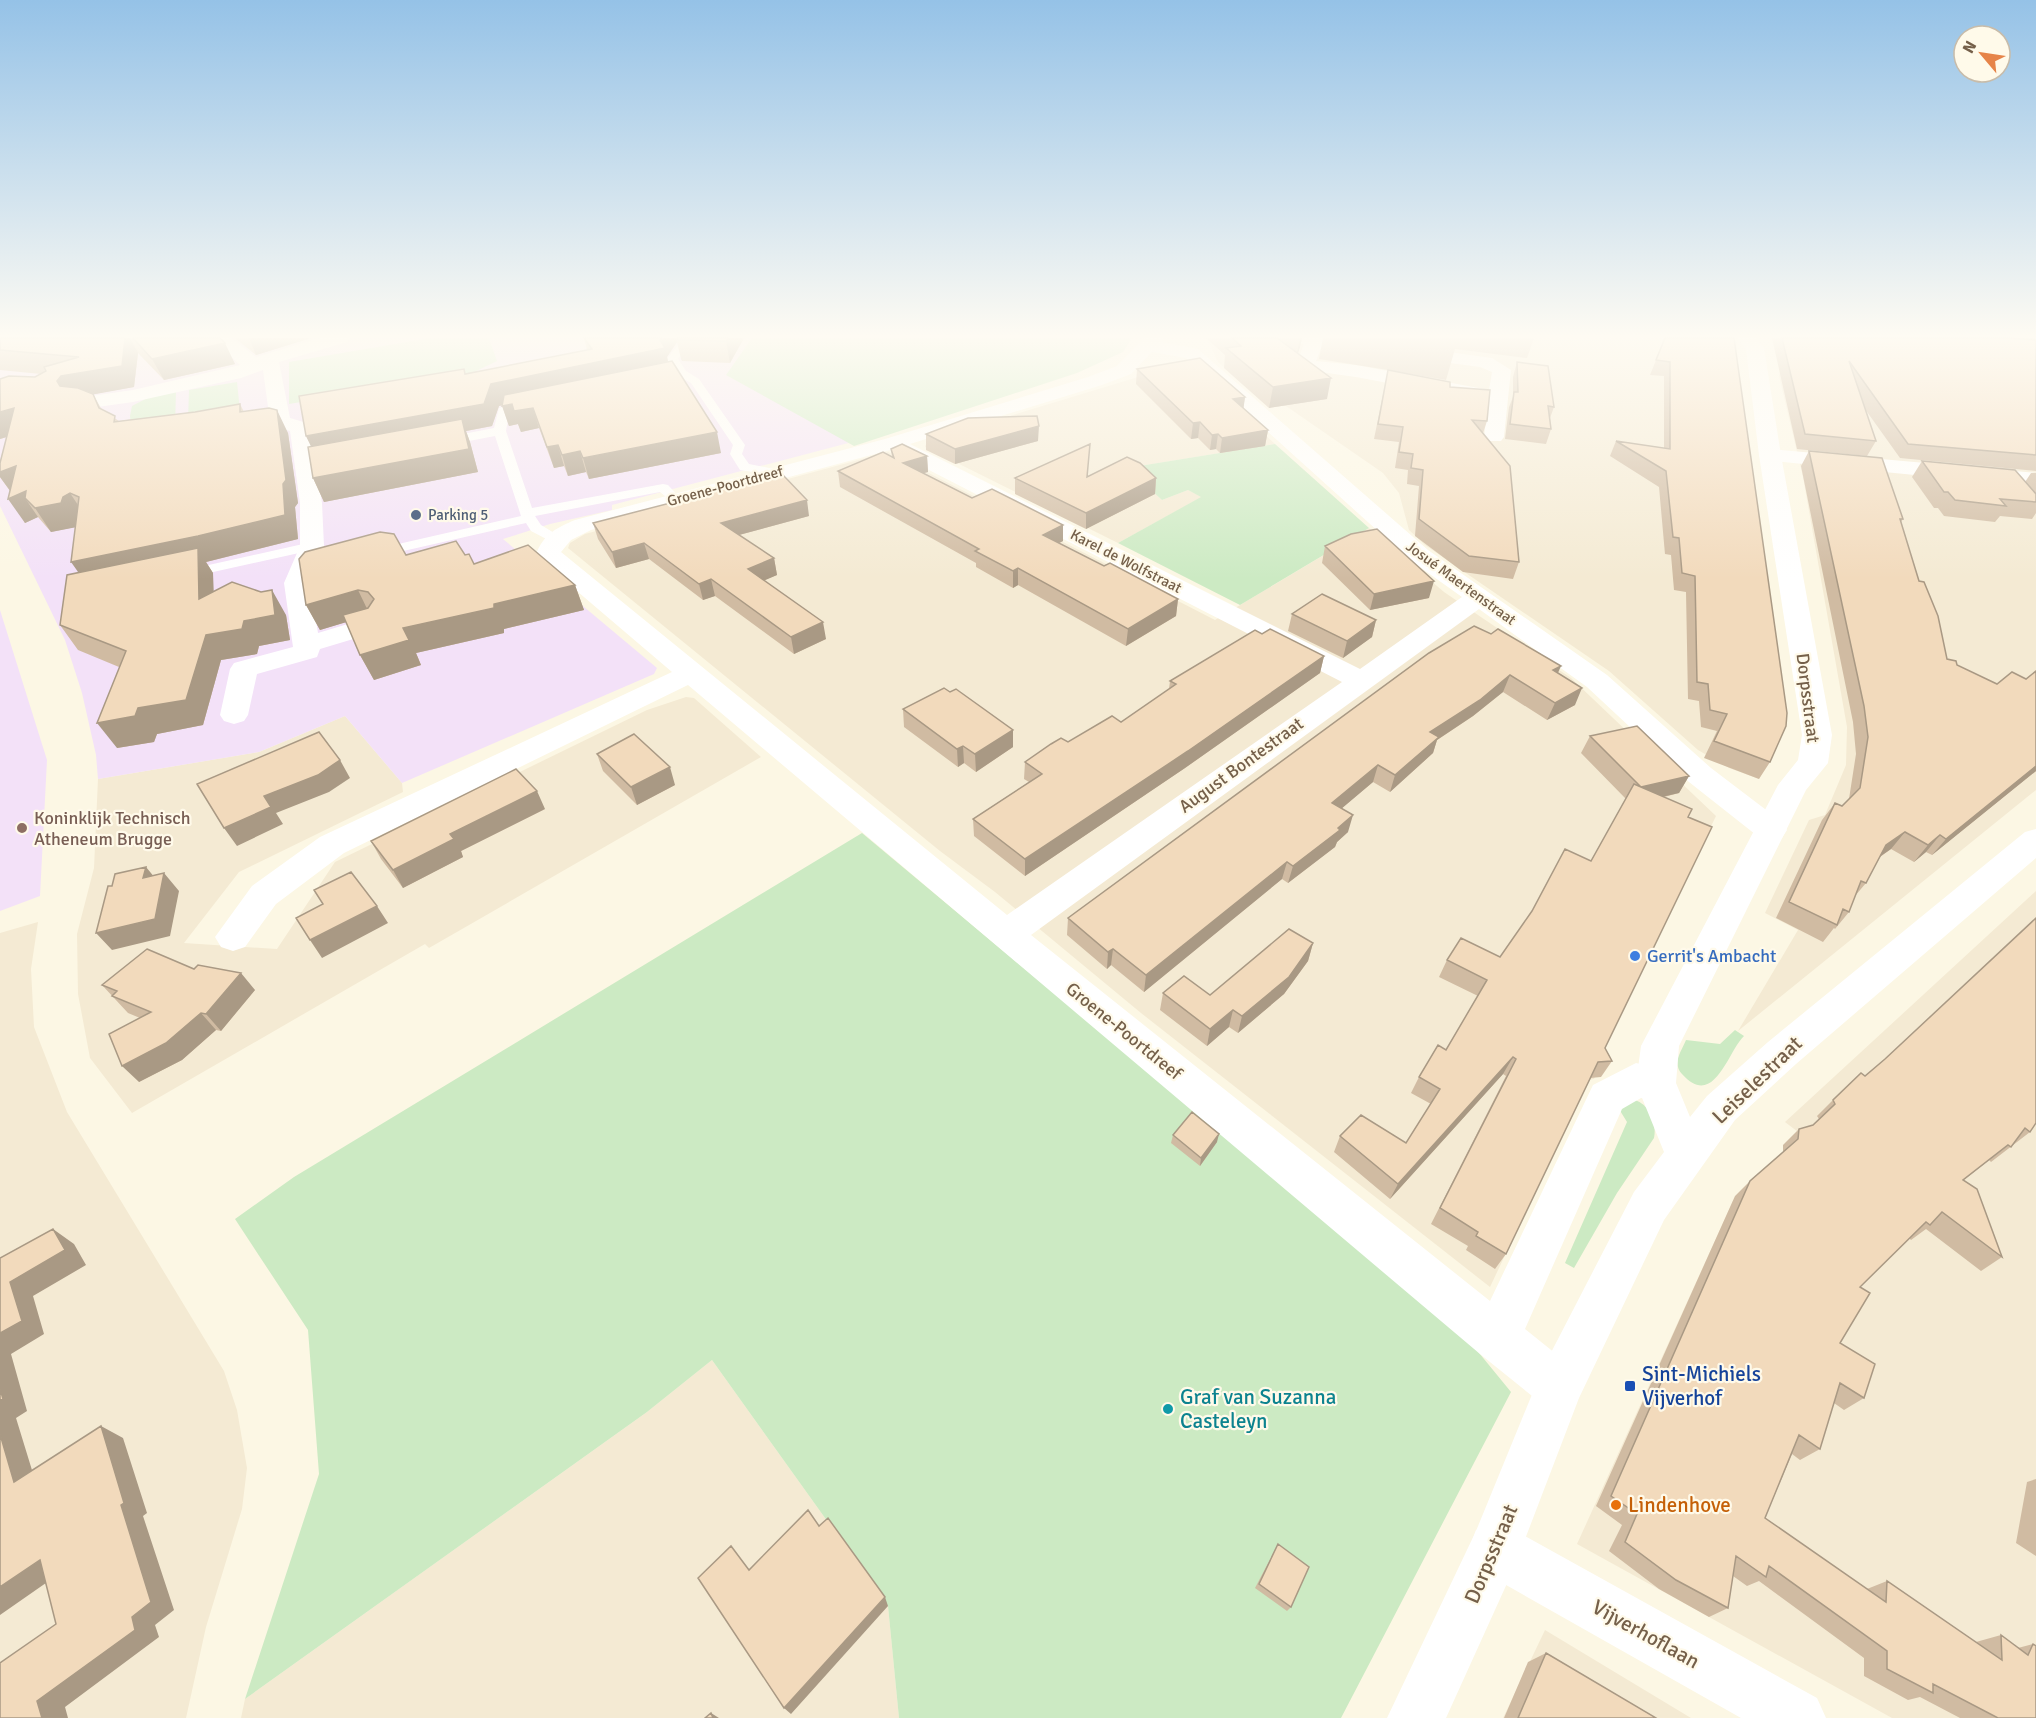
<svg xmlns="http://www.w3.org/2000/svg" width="2036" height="1718" viewBox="0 0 2036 1718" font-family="Signika,sans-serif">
<rect width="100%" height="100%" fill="#fcf7e4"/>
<path fill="#f4ead3" d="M1207 338 1736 340 1745 462 1778 744 1759 779 1729 768 1698 750 1609 671 1425 545 1409 530 1399 493 1383 473 1286 406 1246 387 1218 362Z
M1784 350 2036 355V790L1738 1031 1798 930 1765 913 1809 820 1825 815 1846 765 1847 727 1803 477 1779 376Z
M1181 364 1217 390 1275 444 1128 468 1162 500 1188 490 1202 497 1118 543 925 447 927 441Z
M888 452 1215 620 1369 528 1444 592 1571 678 1716 816 1595 1065 1598 1071 1594 1079 1588 1080 1490 1287 1141 1013 995 892 940 851 568 548 570 543 585 534Z
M686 697 694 698 761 757 429 948 425 944 132 1113 90 1058 78 994 77 934 94 868 98 779 259 752 345 716 402 783 403 792 239 872 184 943 277 949 335 862 647 710Z
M2036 891V1718H1892L1577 1544 1733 1201 1783 1153 1784 1146 1802 1135 1785 1122Z
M38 922 31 969 34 1027 67 1112 224 1371 237 1410 247 1468 242 1509 206 1627 186 1718H0V933Z
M712 1360 888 1606 899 1718H241L245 1699 647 1412Z
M1545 1630 1691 1718H1503Z"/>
<path fill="#f3e1f8" d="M0 338H1038L894 431 612 505V510L550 524 503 539 657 668 654 674 402 783 345 716 259 752 98 779 96 755 82 693 65 640 0 506Z
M0 610 47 760 40 896 0 911Z"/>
<path fill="#cceac3" d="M430 338H489L497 361 470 374 289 404V362Z
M752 338H1132L1123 352 1077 373 854 446 726 375Z
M237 382 240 411 188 421 189 390Z
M176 392 175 427 131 424 130 416 132 406 153 395Z
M1275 444 1369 528 1240 605 1118 543 1201 497 1188 490 1162 500 1127 468Z
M862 833 1466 1337 1511 1392 1341 1718H899L888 1606 712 1360 647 1412 245 1699 319 1474 308 1330 235 1219 294 1177Z
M1735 1030 1744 1036C1728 1051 1714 1110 1682 1074 1672 1063 1681 1052 1686 1040L1720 1044Z
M1635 1100C1650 1105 1657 1123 1654 1138L1617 1193 1574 1268 1565 1263 1627 1122 1619 1109Z"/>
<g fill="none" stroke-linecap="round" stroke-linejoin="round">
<path fill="#fff" fill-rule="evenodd" d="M675 338 693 340 678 359 686 371 699 379 745 445 742 454 749 464 779 470V476L740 470 730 454 733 445 691 383 680 377 650 381V377L675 371 667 359 681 341Z
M528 401 532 403V407L509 413 506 431 532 508 663 484 668 485 682 500 675 504 660 492 535 516 541 525 561 537 563 540 556 544 531 531 526 523 377 557 372 556V550L521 516 495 436 443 446 437 442 443 438 494 428 499 408Z
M312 542 319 546 317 549 186 578 179 574 186 570Z"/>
<path fill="#fff" fill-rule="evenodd" d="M211 338H231L256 357 320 338H350L347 342 279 362 290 418 307 423 310 427 322 503 324 546 310 583 318 633 371 617 380 619 384 625 380 631 320 649 317 657 257 674 248 715 244 721 234 724 224 721 220 715 230 669 234 663 293 647 284 583 300 546V503L290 431 273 426 270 422 263 370 241 378 133 402 83 409 76 407 73 403 76 399 83 397 133 390 240 365Z
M1144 338H1164L1161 342 1198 349 1428 550 1607 675 1711 768 1782 822 1787 830 1782 838 1771 841 1760 838 1689 782 1587 687 1479 609 1031 935 1490 1301 1593 1085 1636 1063 1670 1071 1676 1083 1670 1095 1656 1100 1641 1098 1622 1109 1525 1329 1576 1370 1583 1387 1576 1404 1559 1411 1542 1404 1480 1354 688 685 344 853 276 904 245 947 233 951 221 947 215 937 252 886 320 837 672 672 544 563 537 552C544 534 558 527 575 520L885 439 1088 377 1117 366ZM1152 352 1186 358 1410 560 1462 597 1360 669 910 444 1102 385 1131 374ZM890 450 1342 682 1007 915 561 552 571 540 591 530Z
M1291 338H1347L1492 358 1511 370 1504 437 1501 441H1487L1484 437 1488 402 1356 377 1298 369 1296 365 1304 344 1294 342ZM1322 346 1480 367 1492 372 1489 390 1356 365 1316 361Z
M1770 449 2036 473V487L1762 460 1759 455 1762 450Z
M1495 1523 1514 1530 1817 1698 1826 1718H1741L1476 1568 1469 1549 1476 1530Z"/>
<path fill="#fff" fill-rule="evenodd" d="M1737 338H1756L1764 348 1781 455 1832 735 1828 763 1806 790 1679 1046 1676 1083 1690 1117 1707 1096 1768 1042 2025 832 2036 829V858L1796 1064 1735 1120 1664 1220 1579 1398 1514 1568 1446 1718H1387L1476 1531 1542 1370 1634 1192 1664 1152 1636 1083 1641 1046 1778 785 1798 760 1802 735 1759 455 1746 349Z"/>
</g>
<path fill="#d0bba2" d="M0 338H220L235 364 164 380 138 353 134 387 93 394 102 410 119 421 195 412 240 404 244 412 288 433 298 503 295 507 298 539 206 562 213 573V591L286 615 290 640 259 646 257 654 221 660 203 725 157 734 154 742 117 748 119 667 78 650 60 625 78 573 75 527 51 532 38 517 25 523 10 491 0 477V464L7 437 0 439V379L35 377 41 374 0 370Z
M235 338H311L256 355Z
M584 338H744L730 363 682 361 681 359 677 342 667 357 668 361 721 453 589 479 586 472 568 476 564 466 554 468 539 428 521 432 518 424 509 426 502 405 499 406 492 426 466 431 470 442 478 472 324 502 313 478 312 447 306 436 465 374 587 350Z
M1206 338H1302L1298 354 1327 399 1269 408 1224 368 1225 355Z
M1323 338H1534L1527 358 1455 349 1446 380 1393 371 1450 387 1487 421 1483 433 1519 562 1513 579 1463 572 1415 536 1419 486 1407 484 1408 470 1395 468 1399 442 1374 439 1388 370 1319 359Z
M1665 338 1770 762 1759 779 1704 758 1717 731 1701 727 1699 701 1688 699 1686 592 1674 590 1671 555 1665 554 1659 487 1610 456 1616 441 1664 448V376L1650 375Z
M1772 338H2036V471L1900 458 1865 409 1876 441 1867 456 1797 449Z
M1517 362 1554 407 1550 418 1551 429 1546 444 1505 439 1509 407 1513 397V377Z
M1137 369 1245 397 1243 409 1268 430 1265 446 1220 453 1216 449 1210 450 1198 438 1191 439 1136 384Z
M926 434 1038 441 955 464 926 450Z
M891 449 927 456 928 472 924 473 972 498 1063 525V541L1059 543 1104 566 1178 599 1176 616 1126 646 1018 585 1013 588 976 567V563L840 487 838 471 892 457Z
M1809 451 1903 519 1901 522 1919 581 1947 659 1957 665 1997 684 2026 679 2036 771 1932 855 1926 852 1914 862 1891 849 1880 857 1866 883 1855 896 1849 912 1835 929 1834 928 1823 942 1776 918 1822 820 1835 803 1842 806 1849 799 1856 754 1853 722 1801 466Z
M1922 461 2025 482 2031 473H2036V493H2035L2036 494V513L2032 519 2000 516 1995 522 1944 516 1938 508H1934L1912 477Z
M1088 476 1156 478 1155 494 1086 529 1015 494V478Z
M809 516 739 535 774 558 777 575 764 580 826 639 794 654 715 596 703 600 649 559 616 568 598 539 593 523Z
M1325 546 1429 598 1370 610 1322 563Z
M406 555H465L474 564 575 585 584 610 504 629V633L416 653 421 665 374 680 360 655 346 622 320 630 306 605Z
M1292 614 1376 620 1372 637 1343 658 1288 631Z
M1262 634 1324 656 1320 673 1185 768 1025 876 974 836 973 819 1029 782 1024 779 1025 762 1068 742 1121 722 1169 689 1170 681Z
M1429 653 1558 673 1575 705 1547 720 1503 692 1473 716 1437 740 1433 753 1390 792 1373 782 1342 808 1348 832 1337 842 1335 847 1288 883 1282 879 1144 992 1111 965 1107 969 1067 935 1068 918Z
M903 709 1013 747 976 772 964 763 958 767 904 727Z
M1590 736 1689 776 1679 793 1664 797 1688 817 1605 1048 1612 1061 1601 1077 1590 1078 1506 1254 1495 1269 1466 1250 1468 1246 1431 1224 1506 1076 1503 1074 1390 1199 1334 1152 1340 1136 1406 1143 1431 1104 1411 1093 1419 1077 1446 1050 1478 996 1439 977 1447 960 1500 957 1591 861 1626 799 1581 753Z
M597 754 675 785 637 805 603 771Z
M545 809 461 851 463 857 403 888 381 859 371 841Z
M2036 918 2030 1132 1991 1162 1989 1160 1964 1180 2002 1257 1981 1271 1926 1229 1911 1240 1909 1238 1860 1287 1840 1343 1864 1398 1844 1410 1834 1403 1820 1449 1800 1460 1792 1454 1765 1518 1867 1589 1887 1581 1976 1642 2001 1635 2018 1648 2033 1644 2036 1718H1960L1920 1697 1908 1700 1864 1676V1658L1759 1581 1747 1586 1733 1576 1728 1608 1709 1617 1659 1589 1609 1551 1622 1525 1596 1506 1735 1196 1750 1181 1783 1152V1145L1799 1129 1813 1125 1819 1119 1817 1116 1833 1100 1865 1076 1885 1059Z
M1313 943 1308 961 1284 994 1238 1033 1229 1027 1207 1046 1160 1010 1163 993 1210 995Z
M194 969 255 990 221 1031 216 1030 182 1060 139 1082 140 1018 128 1013 102 985Z
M1173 1135 1217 1142 1200 1166 1171 1143Z
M2036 1479V1556L2016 1543 2027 1482Z
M1278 1544 1291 1607 1287 1611 1255 1588Z
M1546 1653 1656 1718H1504L1528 1662Z"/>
<path fill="#a99984" d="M125 338H130L138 353 134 387 74 398 71 403 57 381 61 376Z
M249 338H311L256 355Z
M661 338H676L677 342 667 357 670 370 499 406 492 426 466 431 470 442 478 472 324 502 313 478 317 459 306 436 491 384 660 340Z
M728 338H744L730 363 726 341Z
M1300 338H1302L1300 347 1296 358Z
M225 343 235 364 164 380 152 359Z
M1331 378 1327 399 1269 408 1273 387Z
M1245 397 1243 412 1233 399Z
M512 404 533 408 539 428 521 432 518 424 509 426 502 406Z
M14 408 29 430 0 439V412Z
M277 410 288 433 298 503 295 507 298 539 206 562 213 573 215 624 88 586 71 562Z
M1200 422 1198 438 1191 439 1193 423Z
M1039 426 1038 441 955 464V449Z
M1268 430 1265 446 1220 453 1222 438Z
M717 432 721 453 589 479 583 458Z
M1218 434 1216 449 1210 450 1212 435Z
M558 445 564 466 554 468 547 447Z
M580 451 586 472 568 476 562 455Z
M927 456 928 472 905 478 903 463Z
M16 466 63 497 70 493 86 517 77 527 51 532 35 508 25 498 38 517 25 523 8 499 14 496 0 477V472Z
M1156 478 1155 494 1086 529V513Z
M807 500 809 516 724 539 721 523Z
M1063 525V541L1043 551V535Z
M644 543 649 559 616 568 612 552Z
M774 558 777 575 752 586 748 569Z
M1018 568V585L1013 588V571Z
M711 579 715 596 703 600 699 584Z
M1434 581 1429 598 1370 610 1374 594Z
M575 585 584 610 504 629V633L416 653 421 665 374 680 360 655 403 628 494 604Z
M272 590 286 615 290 640 259 646 257 654 221 660 203 725 157 734 154 742 117 748 97 723 138 708 206 635 244 621Z
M358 590 370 615 320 630 306 605Z
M1178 599 1176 616 1126 646 1128 629Z
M1376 620 1372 637 1343 658 1347 641Z
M823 622 826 639 794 654 791 637Z
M1324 656 1320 673 1185 768 1025 876V859Z
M1561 666 1554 682 1553 670Z
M1510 675 1503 692 1473 716 1437 740 1433 753 1390 792 1395 775 1430 732Z
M1582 688 1575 705 1547 720 1555 703Z
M1013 730V747L976 772 975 754Z
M963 746 964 763 958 767 957 749Z
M340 760 350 778 329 792 276 813 283 824 237 846 224 828 264 796Z
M1378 765 1373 782 1328 820 1332 803Z
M2036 766V771L1932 855 1946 839Z
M670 767 675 785 637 805 631 787Z
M1689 776 1679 793 1631 804 1641 787Z
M537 791 545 809 461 851 463 857 403 888 393 870 450 834Z
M1353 815 1348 832 1337 842 1335 847 1288 883 1293 866Z
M1905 832 1891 849 1872 862 1886 845Z
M1940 835 1926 852 1914 862 1928 845Z
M1287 862 1282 879 1144 992 1146 975Z
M146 867 160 884 143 878Z
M164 873 179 891 170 936 112 950 96 933Z
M377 906 388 923 322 958 310 940Z
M1313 943 1308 961 1284 994 1238 1033 1242 1016Z
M1113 949 1111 965 1107 969 1108 952Z
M241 973 255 990 221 1031 206 1014Z
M1233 1010 1229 1027 1207 1046 1210 1029Z
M201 1013 216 1030 182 1060 139 1082 122 1066Z
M1513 1057 1503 1074 1390 1199 1398 1184Z
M1219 1134 1217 1142 1200 1166 1201 1158Z
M53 1229 74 1244 86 1265 33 1296 44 1334 11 1354 27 1411 16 1418 39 1493 14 1482 0 1434V1333L10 1282Z
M101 1426 123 1438 147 1513 143 1516 174 1610 155 1625 159 1637 65 1707 68 1718H42L37 1701 132 1617Z
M40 1560 66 1569 0 1615V1587Z
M885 1597 888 1606 791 1714 784 1708Z
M711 1713 719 1718H713Z"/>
<path fill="#f2dabc" stroke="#a99984" stroke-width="1.5" d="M0 338H125L122 366 61 376 57 381 60 386 78 388 93 394 99 408 115 416 114 422 195 412 240 404V412L269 408 277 410 286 480 283 484 285 515 198 536 71 562 79 497 70 493 63 497 61 503 35 508 25 498 26 491 8 499 16 466 0 472V463L14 408 0 412V379L9 376 35 377 46 371 44 367 79 357 0 350Z
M133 338H220L225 343 152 359Z
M584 338H661L660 340 665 348 491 384 484 404 306 436 299 396 464 369 465 374 592 349Z
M677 338H728L726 341 678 340Z
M1232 338H1277L1331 378 1273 387 1226 348 1241 346Z
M1665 338H1734L1787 713 1786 726 1770 762 1714 741 1727 714 1710 710 1708 684 1697 682 1695 576 1682 573 1679 538 1673 537 1666 471 1616 441 1670 449V362L1656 360Z
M1782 338H2010L2036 340V455L1908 444 1849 361 1876 441 1805 434Z
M1200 358 1245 397 1233 399 1268 430 1222 438 1218 434 1212 435 1200 422 1193 423 1137 369Z
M672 361 717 432 583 458 580 451 562 455 558 445 547 447 533 408 514 411 512 404 502 406 504 395Z
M1517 362 1548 366 1554 407 1548 406 1551 429 1510 424 1514 392H1518Z
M1388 370 1450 382V387L1490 390 1487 421 1472 420 1510 466 1519 562 1469 556 1419 519 1423 470 1411 468 1413 454 1399 452 1403 427 1378 424Z
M1037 416 1039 426 955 449 926 434 968 418Z
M462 419 469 449 313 478 308 447Z
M902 444 927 456 903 463 972 498 992 489 1063 525 1043 535 1104 566 1110 563 1178 599 1128 629 1018 568 1013 571 975 551 979 549 838 471 883 452 894 458 891 449Z
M1090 444 1087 477 1127 457 1140 463 1156 478 1086 513 1015 478Z
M1809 451 1882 458 1903 519H1900L1919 581 1924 582 1938 616 1947 659 1956 661 1957 665 1997 684 2012 672 2026 679 2036 671V766L1946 839 1940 835 1928 845 1905 832 1886 845 1866 883 1861 881 1849 912 1843 909 1837 925 1789 902 1835 803 1842 806 1860 788 1868 737 1864 706Z
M1922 461 2015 470 2036 494V502L2000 499 2006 506 1955 500 1948 492H1944Z
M782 474 807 500 721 523 774 558 748 569 823 622 791 637 711 579 699 584 644 543 612 552 593 523Z
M1377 529 1434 581 1374 594 1325 546 1351 534Z
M380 532 394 534 406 555 456 541 465 555 469 554 474 564 528 545 575 585 494 604V608L403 628 409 640 360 655 343 615 368 608 374 599 368 592 358 590 306 605 299 559 305 552Z
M198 548 199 599 232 582 261 592 272 590 275 615 244 621 242 629 206 635 186 700 138 708 135 716 97 723 126 651 60 625 67 575Z
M1322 594 1376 620 1347 641 1292 614Z
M1474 626 1491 634 1498 629 1561 666 1553 670 1582 688 1555 703 1510 675 1480 700 1430 732 1439 737 1395 775 1378 765 1332 803 1353 815 1338 828 1340 830 1293 866 1287 862 1146 975 1113 949 1108 952 1068 918 1429 653Z
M1270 629 1324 656 1188 751 1025 859 973 819 1042 774 1025 762 1051 744 1061 738 1068 742 1112 716 1121 722 1176 684 1170 681 1255 630 1262 634Z
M944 688 950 692 956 689 1013 730 975 754 963 746 957 749 903 709Z
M1637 726 1689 776 1641 787 1590 736Z
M319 732 340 760 318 775 264 796 271 807 224 828 197 784Z
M634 734 670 767 631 787 597 754Z
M516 769 537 791 450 834 454 839 393 870 371 841Z
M1634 784 1692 809 1688 817 1712 827 1605 1048 1612 1061 1598 1062 1506 1254 1476 1236 1478 1232 1440 1208 1516 1059 1513 1057 1398 1184 1340 1136 1361 1115 1406 1143 1440 1089 1419 1077 1438 1045 1446 1050 1487 980 1447 960 1461 938 1500 957 1532 911 1565 849 1591 861Z
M146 867 143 878 164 873 155 919 96 933 108 886H112L115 874Z
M351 872 377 906 310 940 296 918 323 904 314 890Z
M2036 918V1123L2030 1132 2025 1128 2011 1147 2008 1145 1963 1180 1977 1189 2002 1257 1942 1212 1930 1225 1926 1222 1860 1287 1870 1293 1840 1343 1875 1364 1864 1398 1840 1383 1820 1449 1799 1435 1765 1518 1886 1602 1887 1581 2002 1660 2001 1635 2028 1655 2033 1644 2036 1646V1718H1998L1933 1684V1693L1887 1669V1651L1769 1566 1766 1577 1736 1556 1728 1608 1676 1580 1625 1542 1637 1514 1611 1496 1750 1181 1798 1139 1799 1129 1813 1125 1835 1104 1833 1100 1861 1073 1865 1076 1885 1059Z
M1289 929 1313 943 1289 977 1242 1016 1233 1010 1210 1029 1163 993 1184 976 1210 995Z
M147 949 194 969 198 965 241 973 206 1014 201 1013 166 1043 122 1066 109 1034 151 1012 112 996 117 991 102 985Z
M1192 1112 1219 1134 1201 1158 1173 1135Z
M53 1229 65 1250 10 1282 22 1321 0 1333V1258Z
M0 1389 3 1399 0 1400Z
M101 1426 124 1503 121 1505 151 1602 132 1617 135 1630 37 1701 42 1718H0V1663L56 1624 40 1560 0 1587V1434L14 1482Z
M808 1510 819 1526 828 1518 885 1597 784 1708 698 1578 731 1546 749 1570Z
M1278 1544 1309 1567 1291 1607 1259 1584Z
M1546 1653 1656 1718H1518Z
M711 1713 713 1718H705Z"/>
<linearGradient id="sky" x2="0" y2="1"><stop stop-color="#95c2e7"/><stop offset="0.58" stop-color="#fefbf3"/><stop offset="1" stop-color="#fefbf3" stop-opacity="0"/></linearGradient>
<rect width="2036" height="579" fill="url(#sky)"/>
<circle fill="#5c6f8a" stroke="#fffaea" stroke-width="2" cx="416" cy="515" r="6"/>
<circle fill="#8d6e63" stroke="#fffaea" stroke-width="2" cx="22" cy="828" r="6"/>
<circle fill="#3f7fe0" stroke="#fffaea" stroke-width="2" cx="1635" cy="956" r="6"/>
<rect fill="#1a4fb4" stroke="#fffaea" stroke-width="2" x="1624" y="1380" width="12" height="12" rx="3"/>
<circle fill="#0f9aa8" stroke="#fffaea" stroke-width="2" cx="1168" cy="1409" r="6"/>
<circle fill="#e8710a" stroke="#fffaea" stroke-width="2" cx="1616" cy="1505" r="6"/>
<g text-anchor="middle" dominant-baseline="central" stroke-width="4.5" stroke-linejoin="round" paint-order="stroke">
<g font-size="15" fill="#75604a" stroke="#fffaea">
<text transform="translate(725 486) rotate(-15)">Groene-Poortdreef</text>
<text transform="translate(1126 561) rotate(27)">Karel de Wolfstraat</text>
<text transform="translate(1461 583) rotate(36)">Josué Maertenstraat</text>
</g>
<g font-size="15" fill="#4e5e75" stroke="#fffaea" text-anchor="start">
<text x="428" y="515">Parking 5</text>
</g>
<g font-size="18" fill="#75604a" stroke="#fffaea">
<text transform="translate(1808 698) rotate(83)">Dorpsstraat</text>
<text transform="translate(1241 765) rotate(-36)">August Bontestraat</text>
<text transform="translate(1124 1031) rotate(39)">Groene-Poortdreef</text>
</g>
<g font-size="18" fill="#785e54" stroke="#fffaea" text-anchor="start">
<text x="34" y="818">Koninklijk Technisch<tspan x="34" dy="21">Atheneum Brugge</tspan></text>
</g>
<g font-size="18" fill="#366cbe" stroke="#fffaea" text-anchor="start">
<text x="1647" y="956">Gerrit's Ambacht</text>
</g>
<g font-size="21" fill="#75604a" stroke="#fffaea">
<text transform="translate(1757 1080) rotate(-44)">Leiselestraat</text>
<text transform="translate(1491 1554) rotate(-67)">Dorpsstraat</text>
<text transform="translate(1646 1634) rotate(29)">Vijverhoflaan</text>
</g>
<g font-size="21" fill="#164399" stroke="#fffaea" text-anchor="start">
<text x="1642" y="1374">Sint-Michiels<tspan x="1642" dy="24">Vijverhof</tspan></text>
</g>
<g font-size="21" fill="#0d838f" stroke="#fffaea" text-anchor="start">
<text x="1180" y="1397">Graf van Suzanna<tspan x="1180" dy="24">Casteleyn</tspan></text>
</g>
<g font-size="21" fill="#c56008" stroke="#fffaea" text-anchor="start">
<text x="1628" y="1505">Lindenhove</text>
</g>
</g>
<g transform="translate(1982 54) rotate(299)"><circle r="28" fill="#fffaea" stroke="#c8bcaa" stroke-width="1.5"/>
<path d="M0-4.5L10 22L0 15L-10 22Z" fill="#e68449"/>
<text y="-9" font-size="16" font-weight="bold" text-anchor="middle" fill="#75604a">N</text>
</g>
</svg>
